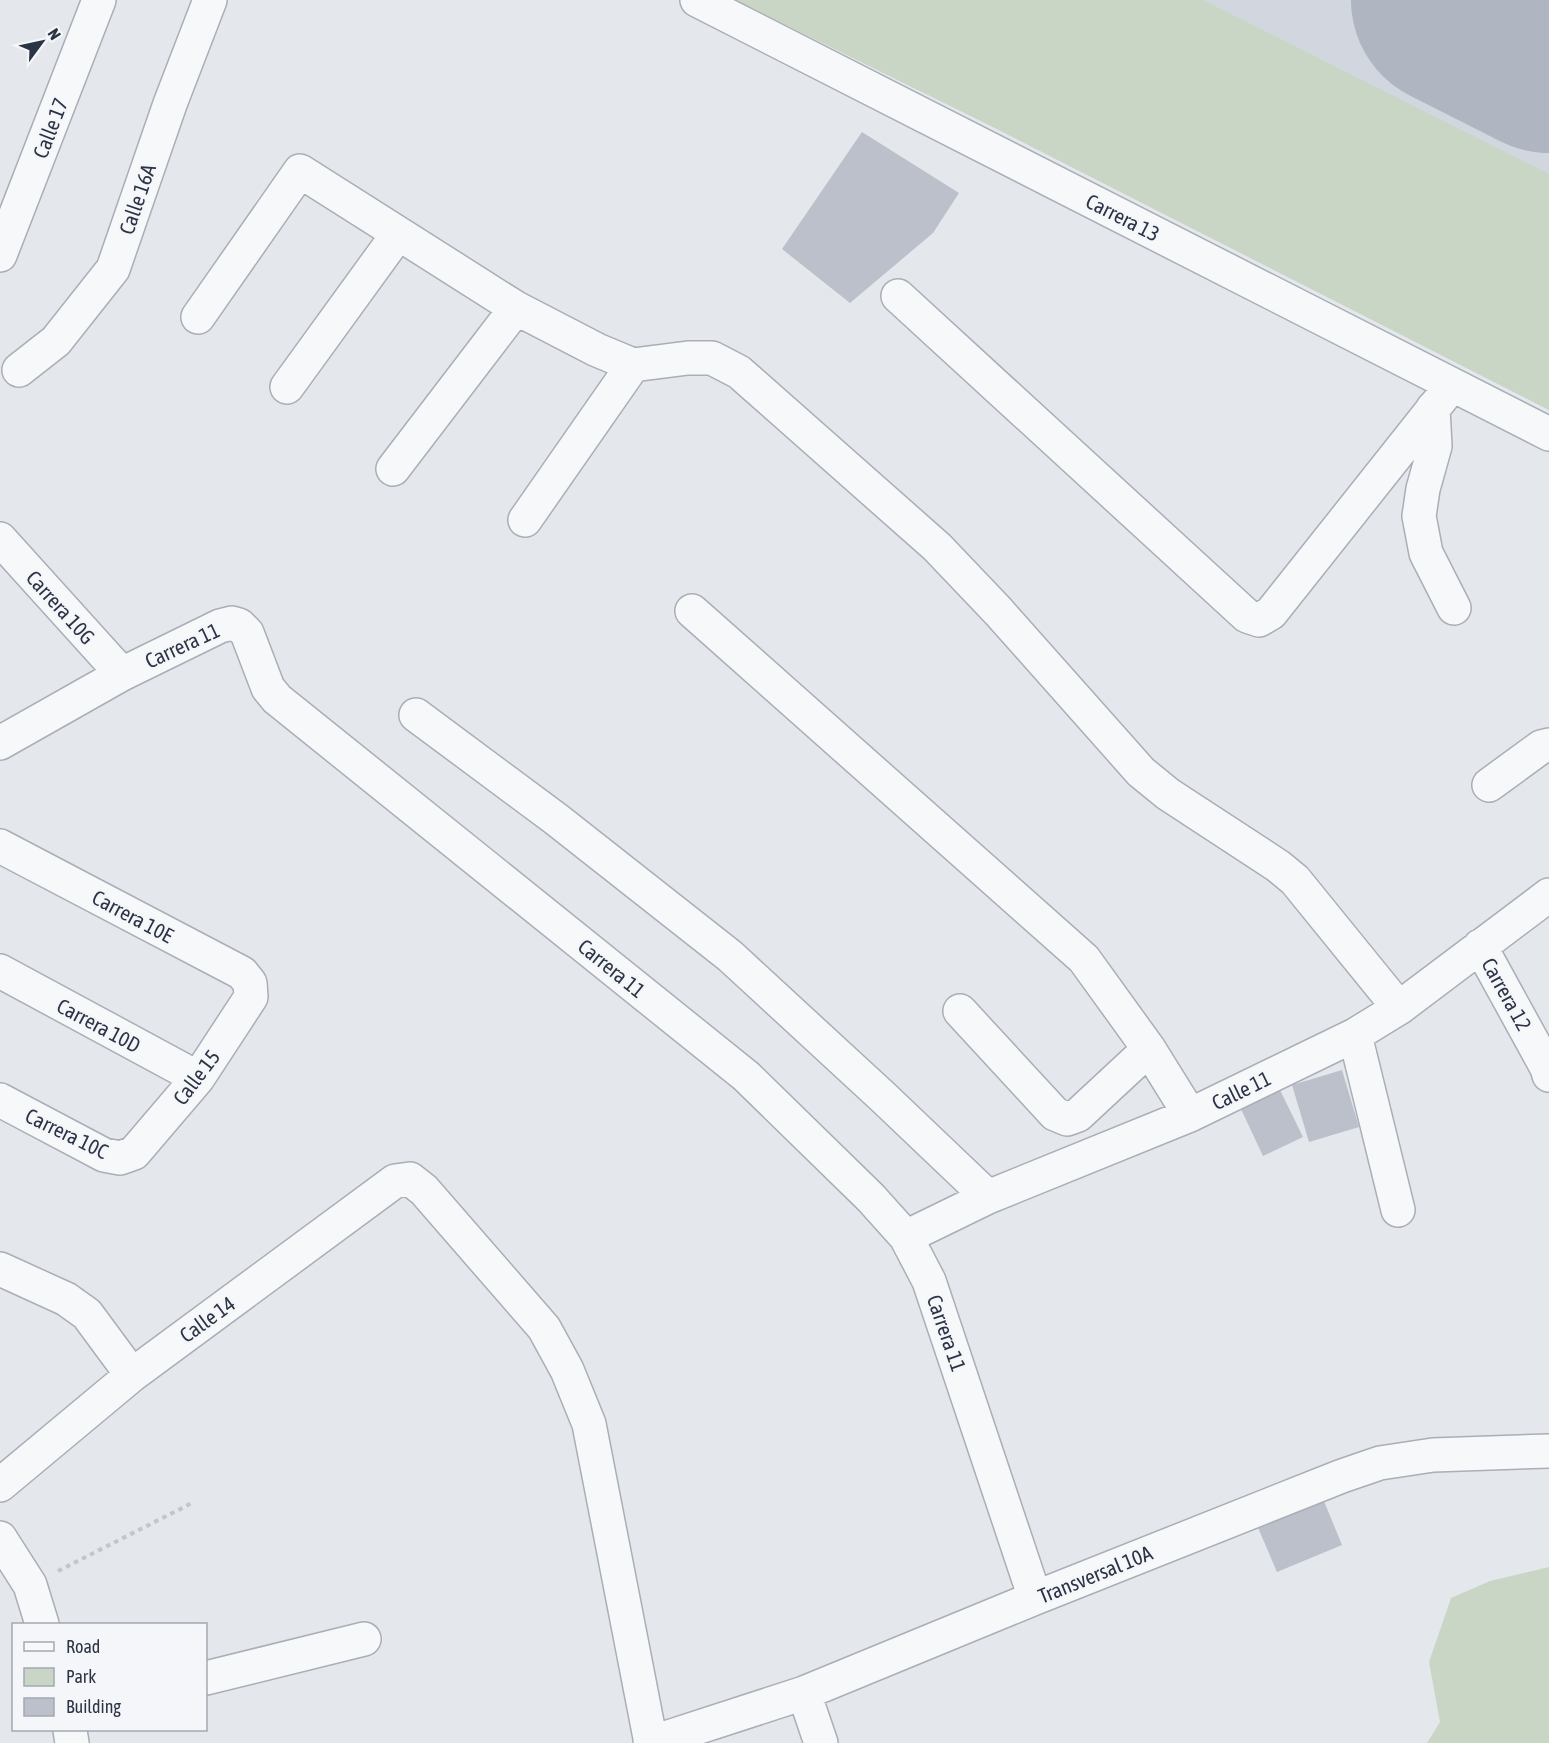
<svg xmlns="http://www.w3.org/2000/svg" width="1549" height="1743" viewBox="0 0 1549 1743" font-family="'Asap Condensed',sans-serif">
<rect width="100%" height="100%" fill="#e4e7ec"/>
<path fill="#d2d6de" d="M735 0H1549V410L991 126Z"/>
<path fill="#c9d6c5" d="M735 0H1203L1549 174V410L991 126Z
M1549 1567V1743H1427L1440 1722 1429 1662 1451 1598 1490 1581Z"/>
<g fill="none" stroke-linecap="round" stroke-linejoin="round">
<path stroke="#b0b6c1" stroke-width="214" d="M1458 0 1549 46"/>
</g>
<path fill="#bbc0ca" d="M862 132 959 193 933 233 850 303 782 249Z
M1342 1070 1359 1127 1309 1142 1292 1085Z
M1279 1088 1303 1137 1263 1156 1240 1107Z
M1319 1489 1342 1545 1277 1572 1253 1516Z"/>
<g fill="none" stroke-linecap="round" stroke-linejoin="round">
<defs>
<path id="minor" d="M697 0 1549 434
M0 255 99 0
M898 296 1247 616 1259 620 1271 613 1452 385
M198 317 300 171 516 308 597 350 633 365 688 358H712L739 372 937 547 998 611 1141 772 1168 794 1278 866 1295 880 1399 1008
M19 370 56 341 113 269 170 104 210 0
M287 387 398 234
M1433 408 1435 446 1423 489 1419 516 1426 553 1454 608
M393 469 516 308
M525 520 633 365
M0 539 122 674
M692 611 1084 959 1149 1049 1190 1115
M416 715 556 819 730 956 883 1097 988 1197
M0 743 122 674 220 626 232 623 239 625 247 633 268 688 277 699 746 1076 871 1198 906 1237 929 1281 1035 1598
M1489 785 1541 747 1549 745
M0 846 242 973 250 983 251 997 198 1078 134 1153 120 1158 104 1155 0 1100
M1480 946 1547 1068 1549 1075
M0 971 198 1078
M960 1011 1055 1114 1067 1119 1078 1115 1149 1049
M1355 1035 1398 1210
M906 1237 988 1197 1190 1115 1355 1035 1399 1008 1549 895
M0 1269 66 1299 87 1314 132 1375
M0 1485 132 1375 395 1181 410 1179 424 1190 544 1328 567 1370 589 1424 651 1743
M0 1538 30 1585 42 1624
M206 1678 364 1639
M804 1693 821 1743
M70 1730 72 1743
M650 1743 804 1693 1035 1598 1342 1476 1380 1463 1433 1455 1549 1451"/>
</defs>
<use href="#minor" stroke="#a9aeb7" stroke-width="36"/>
<path stroke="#c2c5cb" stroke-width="4" stroke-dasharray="4.5 4.5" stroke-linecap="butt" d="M58 1571 192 1503"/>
<use href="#minor" stroke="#f7f8fa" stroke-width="33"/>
</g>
<g text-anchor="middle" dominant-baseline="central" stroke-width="4.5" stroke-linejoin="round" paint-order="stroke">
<g font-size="21" fill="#2b3445" stroke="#f4f6f9">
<text transform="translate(50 128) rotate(-69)">Calle 17</text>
<text transform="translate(137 199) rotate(-71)">Calle 16A</text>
<text transform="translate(1123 217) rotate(27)">Carrera 13</text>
<text transform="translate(61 607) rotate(48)">Carrera 10G</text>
<text transform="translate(182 645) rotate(-25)">Carrera 11</text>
<text transform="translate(133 916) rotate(28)">Carrera 10E</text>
<text transform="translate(612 968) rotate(39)">Carrera 11</text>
<text transform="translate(1507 994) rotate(61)">Carrera 12</text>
<text transform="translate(99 1025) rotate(28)">Carrera 10D</text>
<text transform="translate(196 1077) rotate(-53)">Calle 15</text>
<text transform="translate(1241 1090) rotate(-26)">Calle 11</text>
<text transform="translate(67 1133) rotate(26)">Carrera 10C</text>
<text transform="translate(207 1319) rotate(-36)">Calle 14</text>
<text transform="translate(947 1333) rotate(71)">Carrera 11</text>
<text transform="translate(1095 1574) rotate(-22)">Transversal 10A</text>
</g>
</g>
<rect x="12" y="1623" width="195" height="108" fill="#f4f6f9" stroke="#a4a8b1" stroke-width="1.5"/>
<rect x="24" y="1642" width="30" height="9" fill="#f7f8fa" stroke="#a4a8b1" stroke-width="1.5"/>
<text x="66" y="1653" font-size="18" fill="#2b3445">Road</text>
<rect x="24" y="1668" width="30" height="18" fill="#c9d6c5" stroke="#a4a8b1" stroke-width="1.5"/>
<text x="66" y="1683" font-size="18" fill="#2b3445">Park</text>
<rect x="24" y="1698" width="30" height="18" fill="#bbc0ca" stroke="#a4a8b1" stroke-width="1.5"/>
<text x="66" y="1713" font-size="18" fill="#2b3445">Building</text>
<g transform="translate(42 42) rotate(57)" stroke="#f4f6f9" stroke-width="4.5" paint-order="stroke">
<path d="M0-4.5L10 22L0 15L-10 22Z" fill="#2b3445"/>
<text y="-9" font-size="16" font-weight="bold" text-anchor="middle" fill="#2b3445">N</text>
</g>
</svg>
